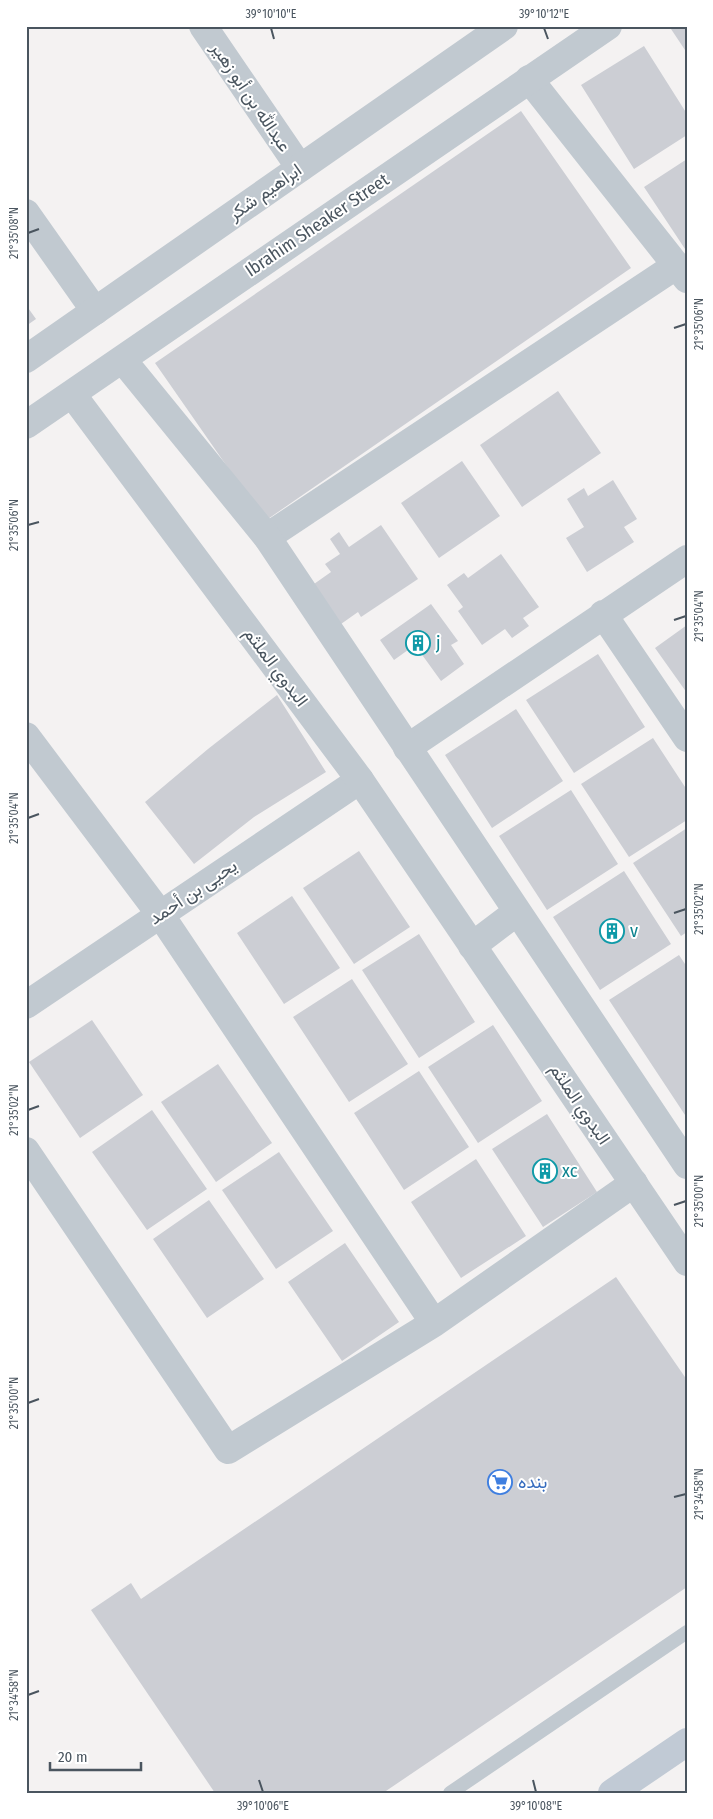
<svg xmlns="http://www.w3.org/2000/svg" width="713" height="1819" viewBox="0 0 713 1819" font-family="'Fira Sans Condensed',Vazirmatn,sans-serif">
<rect width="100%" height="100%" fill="#f4f2f2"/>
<path fill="#ccced4" d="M669 26H687V53Z
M644 46 687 114V135L634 169 581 85Z
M521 111 631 268 265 521 155 363Z
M687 159V252L644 187Z
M26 305 36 319 26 326Z
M558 391 601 453 522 507 480 445Z
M462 461 500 516 439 558 401 503Z
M613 480 637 519 624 527 634 542 587 572 566 538 584 527 567 499 584 488 588 496Z
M381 525 418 579 361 617 358 612 341 624 314 584 331 572 325 564 340 554 330 539 339 532 349 547Z
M501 554 539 607 523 618 529 626 512 638 505 629 482 645 458 611 463 607 447 585 464 573 468 578Z
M431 604 458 641 451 645 464 664 441 681 415 645 394 660 380 640Z
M687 625V693L655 648Z
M598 654 645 727 574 773 526 700Z
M277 695 326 772 254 817 194 864 145 802 208 749Z
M516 709 563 781 492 828 445 755Z
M653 738 687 790V820L629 857 581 784Z
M571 790 618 864 547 910 499 836Z
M687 828V932L681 936 633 863Z
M359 851 410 927 354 964 303 888Z
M624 871 671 944 600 990 553 917Z
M292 896 340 968 284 1004 237 933Z
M419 934 475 1022 419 1058 362 970Z
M679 955 687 967V1118L609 1000Z
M352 979 408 1064 349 1102 293 1017Z
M92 1020 143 1095 80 1138 29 1062Z
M493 1025 542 1101 478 1143 428 1067Z
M218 1064 272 1143 216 1182 161 1102Z
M419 1071 469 1147 404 1190 354 1113Z
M152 1110 207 1189 147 1230 92 1152Z
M547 1114 597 1192 543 1227 492 1149Z
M279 1152 333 1231 276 1269 222 1190Z
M476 1159 526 1236 461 1278 411 1202Z
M209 1200 264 1279 207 1318 153 1239Z
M345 1243 399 1322 342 1361 288 1282Z
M616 1277 687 1380V1587L383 1793H215L91 1610 131 1583 141 1599Z"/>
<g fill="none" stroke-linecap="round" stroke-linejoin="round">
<path stroke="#c1c9d0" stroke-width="14" d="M450 1793 687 1632"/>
<path stroke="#c1c9d0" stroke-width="28" d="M203 26 300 168
M529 79 687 279
M26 213 95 311
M267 537 677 265
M603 614 687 738
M26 736 160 914 434 1323
M407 748 687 559
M26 1005 360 780
M26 1151 228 1450 434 1323 634 1183"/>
<path stroke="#c1c9d0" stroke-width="28" d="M26 359 504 26
M122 359 267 537 687 1165
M72 394 360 780 687 1262
M26 425 608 26
M472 946 517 912"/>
<path stroke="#c1cad5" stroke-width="28" d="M612 1793 687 1742"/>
</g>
<path fill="none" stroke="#4a555f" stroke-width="2" d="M271 28 274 39M544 28 548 39M28 233 39 229M674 328 686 324M28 525 39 522M674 620 686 616M28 818 39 814M674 913 686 909M28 1110 39 1106M674 1205 686 1201M28 1403 39 1399M674 1497 686 1494M28 1695 39 1691M259 1780 263 1792M533 1780 536 1792"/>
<defs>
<symbol id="building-ring" viewBox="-11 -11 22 22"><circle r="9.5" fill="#fff" stroke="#0f9aa8" stroke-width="1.5"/><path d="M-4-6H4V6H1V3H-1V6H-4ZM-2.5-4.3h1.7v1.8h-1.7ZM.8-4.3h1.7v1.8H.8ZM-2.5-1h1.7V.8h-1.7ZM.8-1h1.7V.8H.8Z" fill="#0f9aa8"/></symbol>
<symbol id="supermarket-ring" viewBox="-11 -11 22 22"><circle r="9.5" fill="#fff" stroke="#3f7fe0" stroke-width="1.5"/><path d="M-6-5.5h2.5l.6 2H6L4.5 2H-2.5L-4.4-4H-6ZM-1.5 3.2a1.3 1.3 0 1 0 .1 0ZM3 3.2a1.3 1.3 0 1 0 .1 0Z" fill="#3f7fe0"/></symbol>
</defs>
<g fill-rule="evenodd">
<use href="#building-ring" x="404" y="629" width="28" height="28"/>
<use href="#building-ring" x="598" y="917" width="28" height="28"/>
<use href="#building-ring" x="531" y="1157" width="28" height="28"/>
<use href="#supermarket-ring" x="486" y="1468" width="28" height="28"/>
</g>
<g text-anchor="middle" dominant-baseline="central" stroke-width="4" stroke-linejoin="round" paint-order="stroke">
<g font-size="18" fill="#4a555f" stroke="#fff">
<text transform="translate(251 97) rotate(56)">عبدالله بن أبو زهير</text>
<text transform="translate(265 192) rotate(-35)">ابراهيم شكر</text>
<text transform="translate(317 225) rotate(-34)">Ibrahim Sheaker Street</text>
<text transform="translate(276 667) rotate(53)">البدوي الملثم</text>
<text transform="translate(193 892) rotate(-34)">يحيى بن أحمد</text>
<text transform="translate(580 1104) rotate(56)">البدوي الملثم</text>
</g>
<g font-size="18" fill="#0d838f" stroke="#fff" text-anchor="start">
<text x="436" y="643">j</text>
<text x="630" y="931">v</text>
<text x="562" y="1171">xc</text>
</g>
<g font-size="18" fill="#366cbe" stroke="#fff" text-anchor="start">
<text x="518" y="1482">بنده</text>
</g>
</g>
<rect width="713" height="1819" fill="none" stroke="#ffffff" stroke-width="55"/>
<path d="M50 1762v8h91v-8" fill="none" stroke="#4a555f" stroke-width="2.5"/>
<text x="58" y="1762" font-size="15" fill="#4a555f" stroke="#ffffff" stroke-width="4" paint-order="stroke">20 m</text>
<rect x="28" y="28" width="658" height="1764" fill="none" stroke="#4a555f" stroke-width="2"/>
<g font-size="12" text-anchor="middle" fill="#4a555f">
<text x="271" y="18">39°10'10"E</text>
<text x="544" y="18">39°10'12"E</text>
<text transform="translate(14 233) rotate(-90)" y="4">21°35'08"N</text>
<text transform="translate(699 324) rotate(-90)" y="4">21°35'06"N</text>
<text transform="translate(14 525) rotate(-90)" y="4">21°35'06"N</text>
<text transform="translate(699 616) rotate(-90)" y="4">21°35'04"N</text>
<text transform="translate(14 818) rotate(-90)" y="4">21°35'04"N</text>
<text transform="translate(699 909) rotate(-90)" y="4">21°35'02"N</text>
<text transform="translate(14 1110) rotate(-90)" y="4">21°35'02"N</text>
<text transform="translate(699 1201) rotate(-90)" y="4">21°35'00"N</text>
<text transform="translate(14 1403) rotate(-90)" y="4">21°35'00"N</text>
<text transform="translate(699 1494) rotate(-90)" y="4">21°34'58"N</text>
<text transform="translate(14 1695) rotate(-90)" y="4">21°34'58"N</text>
<text x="263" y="1810">39°10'06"E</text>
<text x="536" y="1810">39°10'08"E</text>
</g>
</svg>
